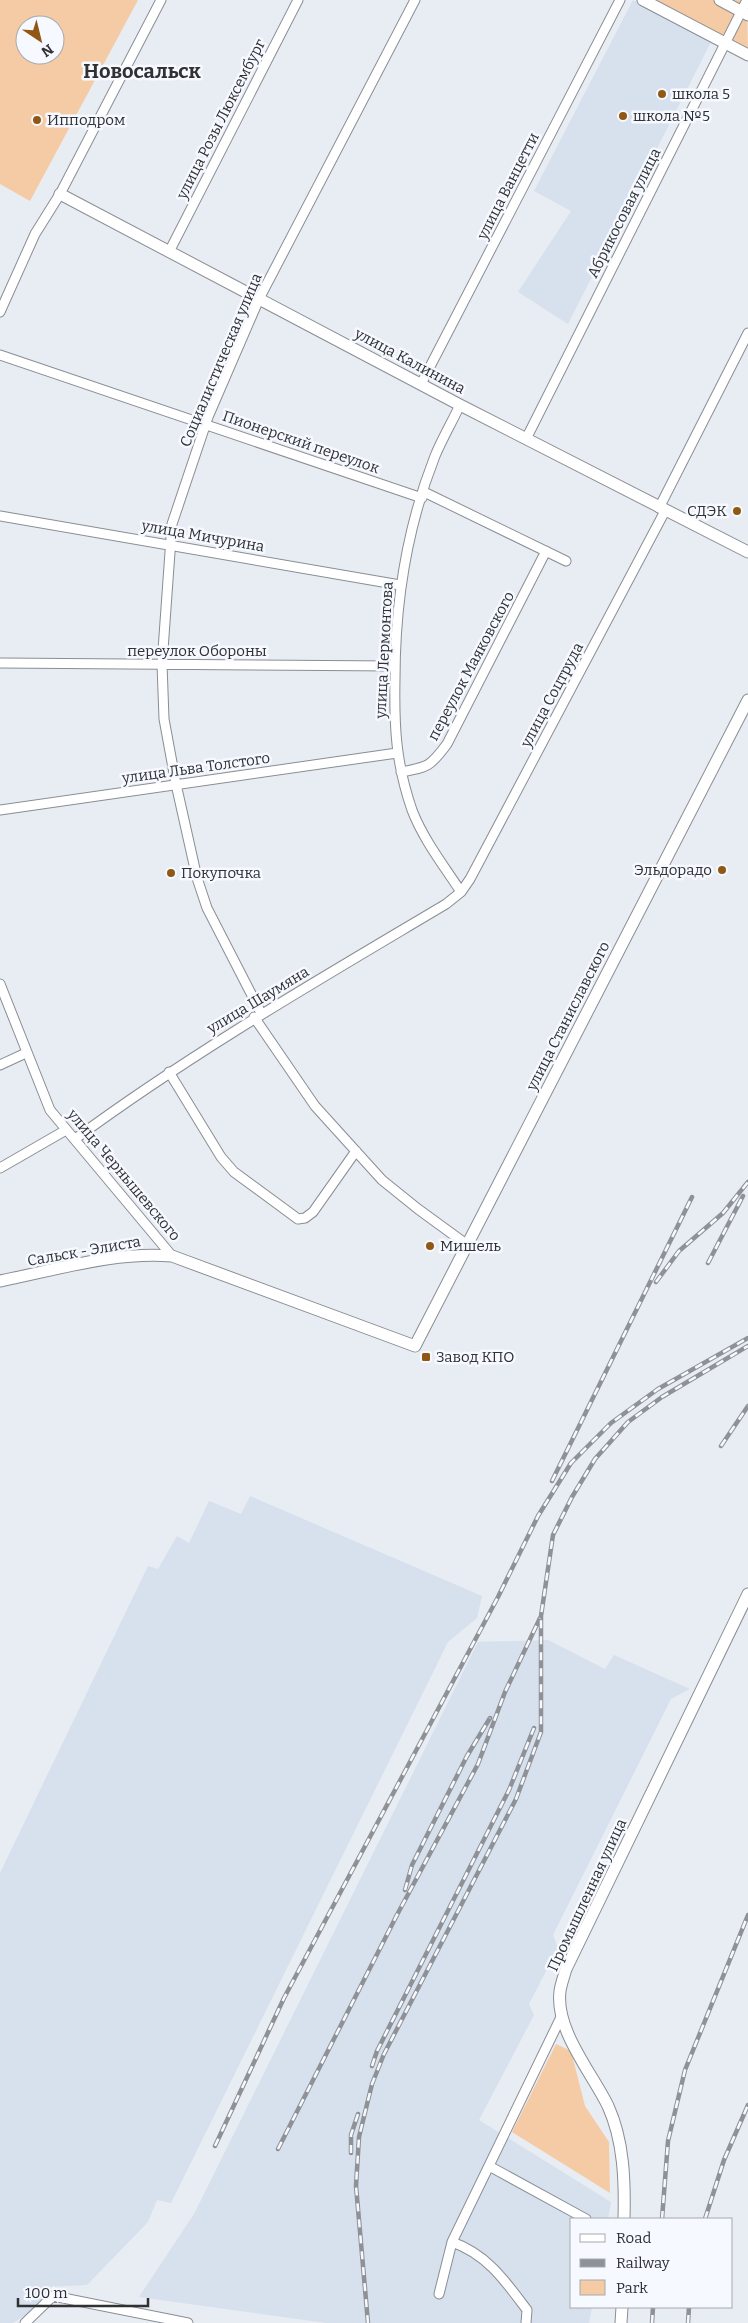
<svg xmlns="http://www.w3.org/2000/svg" width="748" height="2323" viewBox="0 0 748 2323" font-family="Bitter,serif">
<rect width="100%" height="100%" fill="#e8ecf3"/>
<path fill="#d7e0ed" d="M633 0 712 40 568 324 518 292 571 211 534 191Z
M250 1496 482 1596 477 1618 448 1642 171 2203 157 2200 148 2222 87 2285 46 2287 39 2307 13 2323H0V1873L148 1566 158 1569 177 1536 189 1543 209 1501 241 1514Z
M548 1640 605 1669 614 1655 690 1689 671 1699 553 1935 558 1948 529 2004 534 2015 479 2120 611 2202 608 2219H572V2307H592L589 2323H326L139 2297 194 2214 478 1642Z"/>
<path fill="#f5cba5" fill-rule="evenodd" d="M0 0H138L30 201 0 184ZM25 25H55V55H25Z
M643 0H747L748 56Z
M556 2044 571 2051 585 2106 609 2142 610 2193 512 2132Z"/>
<g fill="none" stroke-linecap="round" stroke-linejoin="round">
<defs>
<path id="minor" d="M169 252 298 0
M0 312 35 234 60 194 161 0
M0 355 422 498
M421 384 620 0
M460 405C452 422 442 439 435 456 407 527 395 603 395 679 394 727 396 764 412 810 423 839 444 866 461 892
M526 439 747 0
M424 492 566 561
M659 508 748 333
M0 516 400 585
M0 663 395 666
M401 772C428 767 430 767 447 744L546 551
M0 810 397 753
M0 984 50 1110 172 1256
M261 1013 207 908 197 878 176 784 164 719 162 664 172 524 208 417 259 299 415 0
M254 1017 315 1106 382 1180 418 1209 466 1244
M0 1065 26 1053
M169 1072 221 1157 234 1172 298 1219 305 1218 313 1212 356 1151
M75 1139C193 1052 320 979 446 904L461 892 470 879 665 511
M0 1168 66 1130
M489 2166 586 2219
M452 2242 562 2015
M439 2294 452 2242C487 2254 506 2282 527 2310L526 2323
M25 2323 53 2296 188 2323"/>
<path id="major" d="M643 0 748 55
M720 0 748 15
M60 194 460 405 748 552
M0 1281C56 1270 115 1251 172 1256L415 1346 748 700
M624 2219C625 2182 624 2141 608 2106 592 2073 555 2030 560 1991 561 1984 564 1976 566 1969L748 1594
M621 2323 622 2307"/>
</defs>
<use href="#minor" stroke="#8a8e94" stroke-width="11"/>
<use href="#major" stroke="#8a8e94" stroke-width="13"/>
<use href="#minor" stroke="#fff" stroke-width="9"/>
<use href="#major" stroke="#fff" stroke-width="11"/>
<defs>
<path id="rail" d="M708 1263 743 1196
M656 1282 679 1251 723 1213 748 1182
M721 1446 748 1406
M552 1481 692 1197
M405 1890 412 1865 467 1756 490 1718
M372 2066 377 2051 509 1790 534 1728
M215 2146 284 1998 498 1597 538 1516 571 1463 611 1423 658 1389 748 1338
M278 2149 398 1913 478 1764 505 1692 540 1618
M351 2153V2135L358 2114
M662 2219 668 2141 685 2070 748 1915
M705 2219 724 2160 748 2105
M368 2323 356 2186 359 2137 372 2084 384 2054 516 1799 541 1732V1616L553 1535 572 1497 595 1459 628 1422 662 1397 748 1346
M652 2323 653 2307
M688 2323 689 2307"/>
</defs>
<use href="#rail" stroke="#8e9195" stroke-width="4.5"/>
<use href="#rail" stroke="#f6f9ff" stroke-width="2.5" stroke-dasharray="8" stroke-linecap="butt"/>
</g>
<g fill="#915714" stroke="#f6f9ff" stroke-width="2">
<circle cx="662" cy="94" r="5"/>
<circle cx="623" cy="116" r="5"/>
<circle cx="37" cy="120" r="5"/>
<circle cx="737" cy="511" r="5"/>
<circle cx="722" cy="870" r="5"/>
<circle cx="171" cy="873" r="5"/>
<circle cx="430" cy="1246" r="5"/>
<rect x="421" y="1352" width="10" height="10" rx="2.5"/>
</g>
<g text-anchor="middle" dominant-baseline="central" stroke-width="5" stroke-linejoin="round" paint-order="stroke">
<g font-size="15" fill="#2f3133" stroke="#f6f9ff" text-anchor="start">
<text x="672" y="94">школа 5</text>
<text x="633" y="116">школа №5</text>
<text x="47" y="120">Ипподром</text>
<text x="727" y="511" text-anchor="end">СДЭК</text>
<text x="712" y="870" text-anchor="end">Эльдорадо</text>
<text x="181" y="873">Покупочка</text>
<text x="440" y="1246">Мишель</text>
<text x="436" y="1357">Завод КПО</text>
</g>
<g font-size="15" fill="#2f3133" stroke="#f6f9ff">
<text transform="translate(221 119) rotate(-63)">улица Розы Люксембург</text>
<text transform="translate(508 186) rotate(-63)">улица Ванцетти</text>
<text transform="translate(624 213) rotate(-63)">Абрикосовая улица</text>
<text transform="translate(221 360) rotate(-67)">Социалистическая улица</text>
<text transform="translate(410 361) rotate(28)">улица Калинина</text>
<text transform="translate(301 442) rotate(19)">Пионерский переулок</text>
<text transform="translate(203 536) rotate(10)">улица Мичурина</text>
<text transform="translate(384 650) rotate(-87)">улица Лермонтова</text>
<text x="197" y="651">переулок Обороны</text>
<text transform="translate(471 666) rotate(-62)">переулок Маяковского</text>
<text transform="translate(552 695) rotate(-62)">улица Соцтруда</text>
<text transform="translate(196 768) rotate(-8)">улица Льва Толстого</text>
<text transform="translate(258 1000) rotate(-31)">улица Шаумяна</text>
<text transform="translate(568 1016) rotate(-63)">улица Станиславского</text>
<text transform="translate(124 1175) rotate(50)">улица Чернышевского</text>
<text transform="translate(84 1251) rotate(-10)">Сальск - Элиста</text>
<text transform="translate(587 1895) rotate(-65)">Промышленная улица</text>
</g>
<g font-size="20" font-weight="bold" fill="#2f3133" stroke="#f6f9ff">
<text x="142" y="71">Новосальск</text>
</g>
</g>
<rect x="570" y="2218" width="162" height="90" fill="#f6f9ff" stroke="#a6a9ad"/>
<rect x="580" y="2234" width="25" height="8" fill="#ffffff" stroke="#a6a9ad"/>
<text x="616" y="2243" font-size="15" fill="#2f3133">Road</text>
<rect x="580" y="2259" width="25" height="8" fill="#8e9195" stroke="#a6a9ad"/>
<text x="616" y="2268" font-size="15" fill="#2f3133">Railway</text>
<rect x="580" y="2280" width="25" height="15" fill="#f5cba5" stroke="#a6a9ad"/>
<text x="616" y="2293" font-size="15" fill="#2f3133">Park</text>
<g transform="translate(40 40) rotate(145)"><circle r="24" fill="#f6f9ff" stroke="#a6a9ad"/>
<path d="M0-4L9 19L0 12L-9 19Z" fill="#915714"/>
<text y="-8" font-size="14" font-weight="bold" text-anchor="middle" fill="#2f3133">N</text>
</g>
<path d="M18 2298v8h130v-8" fill="none" stroke="#2f3133" stroke-width="2.5"/>
<text x="25" y="2298" font-size="15" fill="#2f3133" stroke="#f6f9ff" stroke-width="4" paint-order="stroke">100 m</text>
</svg>
